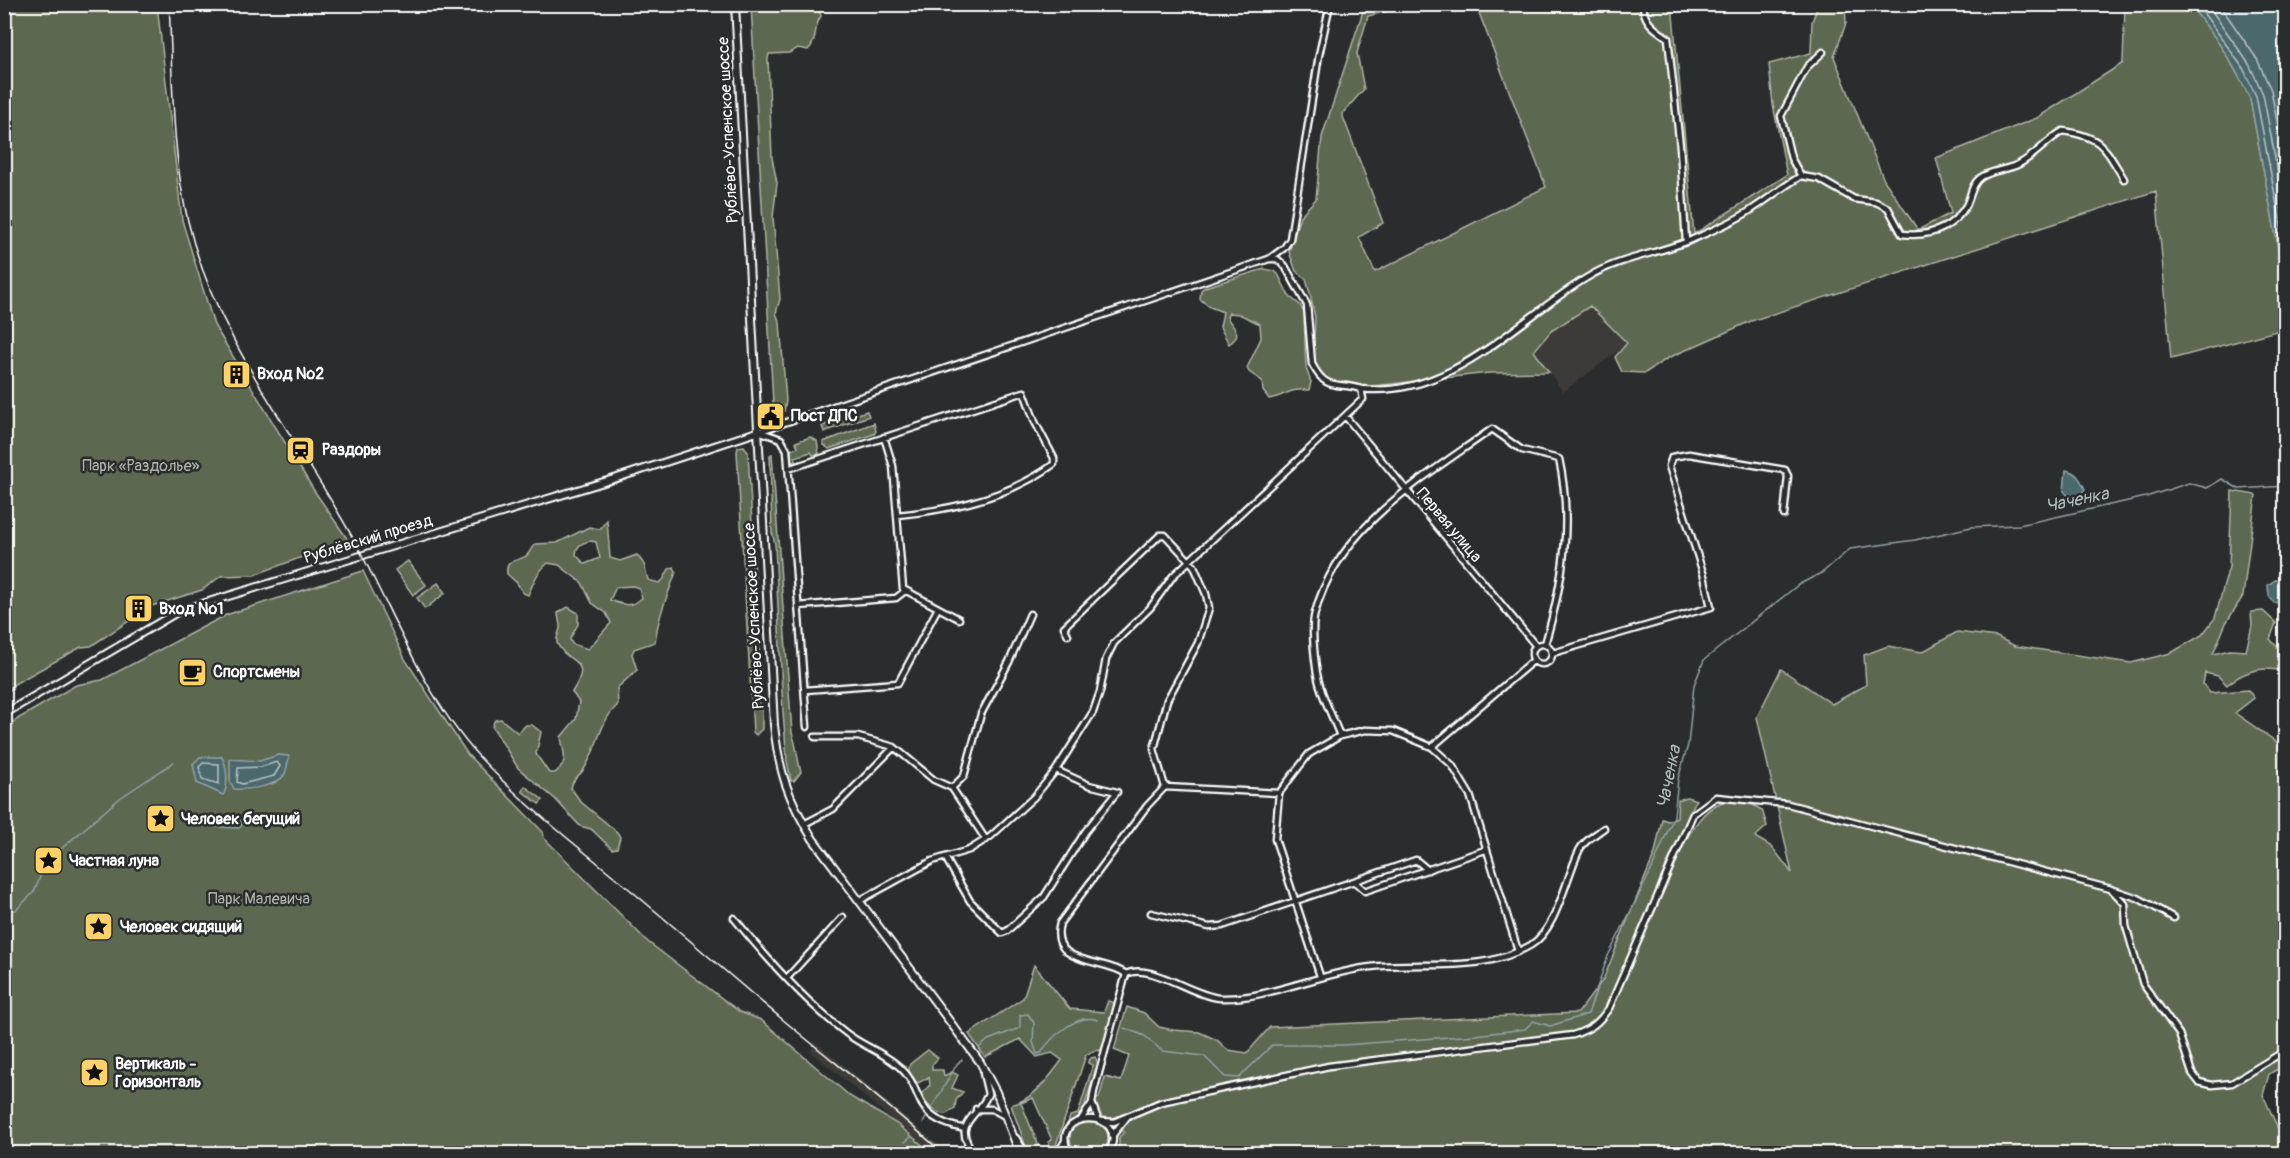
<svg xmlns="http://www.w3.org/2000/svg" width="2290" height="1158" viewBox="0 0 2290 1158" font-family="Pangolin,sans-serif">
<rect width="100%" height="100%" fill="#2a2d2e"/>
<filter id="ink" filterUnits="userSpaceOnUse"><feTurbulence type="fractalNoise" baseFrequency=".0167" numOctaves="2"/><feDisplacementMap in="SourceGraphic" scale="12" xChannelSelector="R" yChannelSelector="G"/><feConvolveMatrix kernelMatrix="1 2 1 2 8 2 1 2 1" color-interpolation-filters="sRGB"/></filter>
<g filter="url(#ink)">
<path fill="#3d3b38" d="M1590 306 1627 344 1563 392 1534 351 1551 331Z
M817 1043 948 1153H932L810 1051Z"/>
<path fill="#5c684f" stroke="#aeb4a7" stroke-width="1.5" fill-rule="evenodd" d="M5 4 157 5 182 220 214 325 313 489 348 540 254 575 221 576 202 590 136 611 129 621 91 646 81 647 14 684 5 697Z
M1651 4 1653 8 1672 5 1694 234 1787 175 1773 105 1769 64 1811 53 1812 22 1818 5H1845L1846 23 1834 57 1884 180 1918 230 1951 213 1936 158 2037 118 2123 63 2125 5H2189C2214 33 2234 64 2250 99L2285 284 2284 329 2171 359 2156 191 1751 321 1668 358 1645 373 1622 372 1615 357 1627 343 1590 306 1551 331 1534 351 1549 372 1489 373 1364 387 1333 381 1323 376 1318 370 1313 358 1315 317 1310 294 1306 279 1296 271 1289 252 1300 216 1316 199 1322 137 1365 5H1411L1368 16 1357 53 1364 89 1342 114 1383 223 1359 237 1375 272 1546 187 1476 5Z
M751 5H818L821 16C813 27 818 40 808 50L798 48 789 53 769 54 768 59 772 158 777 183 773 217 780 299 776 313 780 323 786 401 784 411 778 412 773 403Z
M1264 269 1274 271 1278 274 1289 296 1300 305 1304 313 1306 368 1311 382 1309 390C1290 388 1285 396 1269 399L1263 391 1262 381 1249 372 1247 368 1261 338 1260 324 1239 314 1229 313 1227 317C1232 328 1245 333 1229 344L1220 327 1223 312 1210 307 1200 299 1201 290 1205 287Z
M867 411 869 416 824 432 822 426Z
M874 423 876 431 874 434 829 449 824 445 823 442Z
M810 437 817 441 819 454 813 455 811 452 795 457 796 461 790 463 791 450 798 447 796 442Z
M744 446 748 452 761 687 758 701 762 706V729L756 735 753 732 737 452 738 447Z
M772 454 792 733C797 746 797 758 801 772L794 781H791L787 761 783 712 775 544 772 532 770 455Z
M2232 491 2256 495 2243 596 2226 623 2213 654 2230 650 2246 651 2252 626 2251 612 2263 611 2276 623 2270 639 2278 648 2285 649V672C2264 665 2244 671 2227 685L2218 676 2205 673 2203 684 2210 693 2248 690 2254 698 2235 713 2285 748V1065L2269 1074 2263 1095 2285 1144V1153L1119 1154V1137L1124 1132 1114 1120 1099 1118 1095 1100 1099 1098 1105 1077 1121 1081 1129 1056 1114 1050 1127 1007 1144 1013 1159 1027 1173 1030 1199 1032 1217 1040 1228 1050 1247 1053 1270 1027 1578 1013 1603 980 1655 853 1662 819 1668 821 1677 817 1678 800 1687 797 1696 800 1659 882 1667 885C1682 845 1708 774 1762 810L1767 826 1755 837 1772 847 1792 873 1757 717 1781 669 1832 704 1866 685 1864 655 1888 646 1922 652 1957 632 1997 637 2015 646 2131 663 2171 653 2202 635 2215 618 2229 567Z
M607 520 610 558 620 561 637 555 644 564 648 580 659 583 663 580 669 569 674 567 676 572C667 597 658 616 655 642L634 649 632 654 637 670 617 688 618 705C599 721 598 749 584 769 579 777 573 777 571 788L581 802 617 832 620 837 617 848 612 849 591 829 580 826 555 799 518 768 492 726 495 720 501 719 518 733 526 725H532L541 732 536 754 549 773H555C570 761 563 753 561 737L576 719 579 702 572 692C594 658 569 666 558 645 554 639 560 633 560 627 560 621 558 618 558 613L568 607 578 613V624L570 639 572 644 588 649 611 623 606 613 592 603 582 583 559 565 548 563C536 573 534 582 528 595L523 593 517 583 507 574C505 558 517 562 526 556 531 553 530 548 535 544L557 543 589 527 600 529ZM590 541 596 542 600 558 585 564 576 555C576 546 581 543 590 541ZM633 586 639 588 642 598C631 608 622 605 610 600L616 587Z
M408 561 426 585 413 595 395 570Z
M363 571 405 659 468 755 543 832 544 838 648 942 740 1012 761 1020 851 1097 897 1124 932 1153H5L4 727 76 685 102 680 226 615Z
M438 583 445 593 425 609 417 598Z
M525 786 543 800 539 804 522 791Z
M1034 965 1070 1009 1104 1012 1108 1001 1115 1003 1102 1050 1093 1051 1086 1055 1054 1151 1048 1142 1052 1140 1033 1098 1021 1103 1042 1154 1032 1153 1031 1149 1026 1147 1011 1105C1033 1100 1049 1078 1062 1060L1052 1053 1037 1057 1020 1039 985 1057 969 1034 1023 998Z
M928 1050 938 1058 932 1065V1070H943L944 1076 952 1072 958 1075 952 1088 963 1092 956 1100 955 1108 946 1114C935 1114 926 1104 920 1095L930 1085 929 1077 918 1083C912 1080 907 1071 910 1064Z
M1095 1057 1098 1063 1082 1114 1066 1130 1070 1116 1078 1114 1093 1065 1088 1063 1091 1058Z
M1070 1138a19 19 0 1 1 38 0a19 19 0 1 1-38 0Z"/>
<path fill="#4b686d" stroke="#93a4a7" stroke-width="1.5" d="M2189 5H2285V284L2250 99C2234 64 2214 33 2189 5Z
M2066 470C2077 472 2080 479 2085 489L2080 495 2069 497 2064 491Z
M2275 580 2285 581V601L2274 603 2269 596 2268 585Z
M278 755 289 756C288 762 287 770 284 775 277 787 247 790 234 789L230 781V759L260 761Z
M200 757H222C227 766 229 786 223 795L197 783 193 764Z
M215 818 241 821 242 825 239 828 216 827 211 820Z
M51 854 57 860 58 867 39 873 37 866 39 858Z"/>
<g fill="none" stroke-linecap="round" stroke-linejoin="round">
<path stroke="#b7c3c5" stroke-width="1.5" d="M2197 4 2243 68 2256 96 2286 253
M2207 4 2249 64 2263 94 2286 215
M2219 4 2257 59 2271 90 2286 169
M277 762 280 766 274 776 242 784 237 782 238 768 261 767Z
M203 763 219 764V784L202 779 199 767Z"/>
<path stroke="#93a4a7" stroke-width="1.5" d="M61 849 120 798 174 762
M4 911 16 910 34 892 42 872
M1124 1028 1145 1036 1162 1051 1204 1056 1225 1077 1239 1078 1272 1045H1344L1476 1035 1525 1029 1533 1021 1550 1026 1588 1014 1608 956 1651 871 1674 816 1678 779 1688 745 1694 685 1704 660 1798 585 1823 572 1850 549 1915 540 1971 527 2019 525 2146 497 2189 483 2207 488 2222 479 2239 489 2286 486
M980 1047 988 1040 1020 1028V1015L1028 1014 1034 1023 1033 1042 1037 1054 1041 1053C1051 1037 1078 1012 1098 1020
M923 1123 957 1064 962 1060
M905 1142 912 1136
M896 1154V1147L901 1145"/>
<defs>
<path id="street" d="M1643 4C1643 22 1655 29 1668 38L1680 147 1686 242
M1801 176 1819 179 1854 199 1876 202 1888 208 1902 234C1928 237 1951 230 1966 206 1971 197 1971 185 1980 178 1990 170 2008 170 2019 164 2036 155 2047 140 2063 131 2103 137 2104 147 2124 179
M1361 389C1452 399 1517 319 1588 277 1619 258 1657 254 1691 240 1709 232 1731 223 1748 212 1766 201 1782 187 1801 176L1791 158 1781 116 1807 67 1823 52
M1346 417 1536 646
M757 432 1269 259 1284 248 1290 239 1319 55 1330 4
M761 432 781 439 787 450 807 727
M884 437 893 466 903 589 959 619
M788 469 1024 392 1035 422 1054 458V464C1010 497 950 510 897 515
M798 606 896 598 905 591
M1068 635 1064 627 1160 535H1165L1194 566 1206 594 1209 608 1198 643 1167 700 1154 749 1165 787
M1532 654a10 10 0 1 1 20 0a10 10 0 1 1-20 0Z
M1553 653 1711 607 1704 576 1669 466 1672 457 1689 454 1785 470 1788 476 1784 515
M805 690 898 683 938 608
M1340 736C1332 715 1318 689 1316 667 1314 652 1311 627 1315 613 1338 526 1424 478 1492 429L1522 450 1559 459C1573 522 1563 583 1545 644
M815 737H858L894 747 934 780 952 788 986 840
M1432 747 1534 660
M952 788 964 776 981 714 1009 662 1030 614
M804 824 833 809 894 747
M945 857 970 901 1002 933 1007 931 1044 897 1085 832 1117 792 1089 785 1056 770
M1355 882 1365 891 1485 850
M2114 890 2138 898 2174 918
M859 901 932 861 969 850 990 837 1034 797 1056 770 1093 712 1100 692 1106 659 1114 643 1150 608 1173 576 1363 399 1361 389C1337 381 1327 393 1312 364L1307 305 1285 266 1277 259H1269
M1151 913 1209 927 1222 926 1416 860 1428 870
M734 918C767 959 804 1001 846 1033 861 1045 880 1051 896 1064 929 1090 905 1116 965 1129
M1126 974C1105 958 1048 966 1060 923L1147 806 1165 787 1279 793
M1320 976 1275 839 1279 793 1309 754 1340 736 1365 730 1393 731 1432 747 1452 765 1470 795 1518 951
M787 978 843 917
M976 1109H992L1005 1116
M1082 1118 1092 1103
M1098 1119 1092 1103 1094 1091 1126 974C1150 962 1192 996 1220 998 1267 1000 1322 972 1371 967 1425 961 1482 974 1531 945 1558 928 1566 876 1580 849 1584 841 1596 834 1604 828
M1102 1121 1114 1122 1161 1102 1329 1066 1573 1035C1591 1029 1598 1024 1609 1008L1693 814 1716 797 1788 804 2111 889 2125 904 2126 926 2143 984 2179 1034 2192 1073 2199 1082 2212 1085 2232 1083 2278 1055 2286 1057
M1112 1136 1127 1117
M1016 1138 1026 1154
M975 1154C949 1123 979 1118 988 1094L983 1073
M1057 1154 1065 1141
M1070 1154C1044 1108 1134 1107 1108 1154"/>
<path id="secondary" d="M735 4 774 725C779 772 788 799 813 839L980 1062 996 1092 1020 1154
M4 714 179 611 617 478 757 432"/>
</defs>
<use href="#street" stroke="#fff" stroke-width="9"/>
<use href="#secondary" stroke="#fff" stroke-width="10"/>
<use href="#street" stroke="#2a2d2e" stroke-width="4.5"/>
<use href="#secondary" stroke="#2a2d2e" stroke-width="6"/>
<path stroke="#fff" stroke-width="1.5" d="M169 4C173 75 171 151 188 221 217 346 303 442 361 553 399 626 428 704 486 764 528 808 575 844 622 883 676 928 728 974 782 1019 836 1064 892 1107 944 1154"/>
</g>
</g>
<defs>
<symbol id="building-square" viewBox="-11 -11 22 22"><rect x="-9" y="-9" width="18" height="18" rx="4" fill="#ffd166" stroke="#2a2d2e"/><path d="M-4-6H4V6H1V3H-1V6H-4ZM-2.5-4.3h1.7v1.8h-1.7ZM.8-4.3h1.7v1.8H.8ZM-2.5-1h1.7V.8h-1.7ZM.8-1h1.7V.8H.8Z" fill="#111"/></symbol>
<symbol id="civic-square" viewBox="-11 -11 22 22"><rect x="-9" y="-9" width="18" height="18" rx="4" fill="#ffd166" stroke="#2a2d2e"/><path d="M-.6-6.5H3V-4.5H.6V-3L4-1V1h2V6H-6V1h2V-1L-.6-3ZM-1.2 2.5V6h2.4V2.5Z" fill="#111"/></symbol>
<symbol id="station-square" viewBox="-11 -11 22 22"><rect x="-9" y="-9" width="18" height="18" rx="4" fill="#ffd166" stroke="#2a2d2e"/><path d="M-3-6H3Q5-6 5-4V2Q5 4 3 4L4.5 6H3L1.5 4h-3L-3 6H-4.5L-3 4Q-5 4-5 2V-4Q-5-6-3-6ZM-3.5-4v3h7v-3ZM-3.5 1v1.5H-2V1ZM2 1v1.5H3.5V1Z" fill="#111"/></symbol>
<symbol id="cafe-square" viewBox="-11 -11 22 22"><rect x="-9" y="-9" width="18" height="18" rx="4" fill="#ffd166" stroke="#2a2d2e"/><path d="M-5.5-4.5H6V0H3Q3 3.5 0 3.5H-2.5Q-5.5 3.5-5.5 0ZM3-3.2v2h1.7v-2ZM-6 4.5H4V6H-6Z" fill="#111"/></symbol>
<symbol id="sight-square" viewBox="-11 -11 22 22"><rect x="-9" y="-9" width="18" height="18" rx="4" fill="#ffd166" stroke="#2a2d2e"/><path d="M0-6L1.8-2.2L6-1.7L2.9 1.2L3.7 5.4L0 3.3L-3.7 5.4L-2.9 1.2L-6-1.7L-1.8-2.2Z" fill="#111"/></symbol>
</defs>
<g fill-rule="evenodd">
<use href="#building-square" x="220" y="358" width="33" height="33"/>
<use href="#civic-square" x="754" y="400" width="33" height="33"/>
<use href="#station-square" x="284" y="434" width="33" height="33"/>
<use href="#building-square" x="122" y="592" width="33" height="33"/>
<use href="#cafe-square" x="176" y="656" width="33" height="33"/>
<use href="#sight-square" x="144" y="802" width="33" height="33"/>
<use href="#sight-square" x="32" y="844" width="33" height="33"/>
<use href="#sight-square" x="82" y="910" width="33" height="33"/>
<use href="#sight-square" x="78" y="1056" width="33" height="33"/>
</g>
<g text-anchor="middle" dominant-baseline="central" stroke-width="5" stroke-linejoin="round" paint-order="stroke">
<g font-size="16" fill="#fff" stroke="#2a2d2e">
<text transform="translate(728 130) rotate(-93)">Рублёво-Успенское шоссе</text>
<text transform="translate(1449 525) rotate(50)">Первая улица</text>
<text transform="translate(368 539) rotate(-17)">Рублёвский проезд</text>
<text transform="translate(754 616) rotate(-93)">Рублёво-Успенское шоссе</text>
</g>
<g font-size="16" font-weight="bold" fill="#fff" stroke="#2a2d2e" text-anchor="start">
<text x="257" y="374">Вход №2</text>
<text x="791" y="416">Пост ДПС</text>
<text x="322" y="450">Раздоры</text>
<text x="159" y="609">Вход №1</text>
<text x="213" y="672">Спортсмены</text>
<text x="181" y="819">Человек бегущий</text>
<text x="69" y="861">Частная луна</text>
<text x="120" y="927">Человек сидящий</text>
<text x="115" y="1064">Вертикаль -<tspan x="115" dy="18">Горизонталь</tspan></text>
</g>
<g font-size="16" fill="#aeb4a7" stroke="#2a2d2e">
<text x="141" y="466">Парк «Раздолье»</text>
<text x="259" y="899">Парк Малевича</text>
</g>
<g font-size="18" font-style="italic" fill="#aebbbd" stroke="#2a2d2e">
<text transform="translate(2077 500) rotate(-12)">Чаченка</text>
<text transform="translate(1669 777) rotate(-79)">Чаченка</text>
</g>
</g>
<rect width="2290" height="1158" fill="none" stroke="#2a2d2e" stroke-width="24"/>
<rect x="12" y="12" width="2266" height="1134" fill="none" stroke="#fff" stroke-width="2" filter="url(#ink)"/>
</svg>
